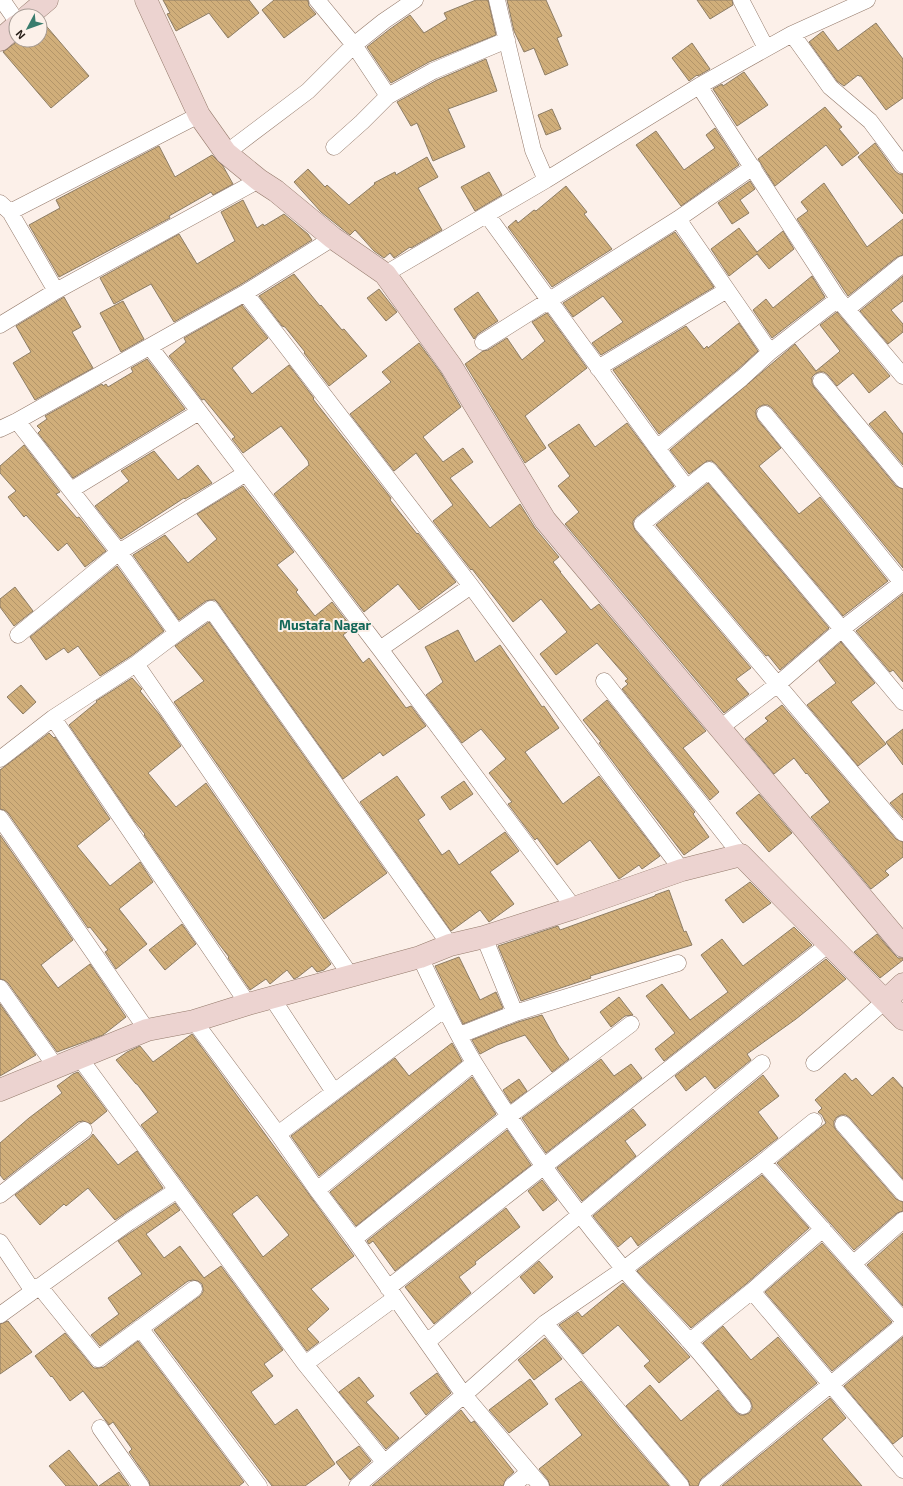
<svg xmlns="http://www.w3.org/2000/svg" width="903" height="1486" viewBox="0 0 903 1486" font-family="'Exo 2',sans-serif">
<defs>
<pattern id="building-back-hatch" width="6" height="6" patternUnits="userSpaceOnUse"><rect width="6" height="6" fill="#d0ae7a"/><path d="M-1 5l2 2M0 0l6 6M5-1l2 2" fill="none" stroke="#b39569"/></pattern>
</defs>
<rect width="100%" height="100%" fill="#fcf0e9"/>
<path fill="url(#building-back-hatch)" stroke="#8d7d65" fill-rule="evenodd" d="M163 0H249L259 13 228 38 209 13 176 31 167 14 170 13Z
M274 0H308L309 6 316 14 284 38 262 10Z
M476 0H488L496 35 429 62 391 83 367 47 390 29 410 15 424 33 447 19 444 13Z
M507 0H546L562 36 557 38 568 65 545 75 534 48 524 52 514 31Z
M697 0H732L733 5 710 19Z
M42 21 89 76 51 108 3 52 19 40H40V22Z
M876 23 903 59V98L886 110 861 76H859L858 75 844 86 837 81 809 42 823 31 838 51Z
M692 43 710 69 698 76 697 75 689 81 672 58Z
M486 59 497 91 448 109 465 147 433 161 417 123 411 126 397 102 437 80Z
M744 72 768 105 737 126 713 89 722 84 723 86Z
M825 107 842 127 839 129 859 153 842 166 826 145 775 186 758 159Z
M552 109 561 129 546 135 538 115Z
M715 128 739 165 681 206 636 145 656 131 684 170 715 148 706 135Z
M875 143 895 171 899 174H903V214L858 157Z
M159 146 175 177 212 155 223 166 233 184 213 195 211 192 169 216 170 218 59 277 29 225 60 208 56 200Z
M427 157 438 177 418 188 442 230 411 248 410 247 394 258 390 253 384 258 374 251 355 230 350 235 341 228 321 212 294 182 308 169 325 187 327 185 349 205 375 184 374 183 395 172 396 175Z
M489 172 502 195 475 211 461 187Z
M750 181 755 189 740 200 749 213 732 224 718 203Z
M824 183 867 247 903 219V255L897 257 848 296 797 219 808 211 801 202Z
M566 186 587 212 584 214 612 249 552 287 508 227 516 220 518 223 534 210 536 211Z
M243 200 257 228 263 224 264 226 284 214 308 234 312 240 240 285 174 322 151 284 114 304 100 278 179 234 197 264 235 241 221 212Z
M739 228 757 252 783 231 794 249 769 269 757 254 729 276 711 249Z
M675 232 714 287 601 355 592 343 623 322 603 296 573 317 563 303Z
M294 274 320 306 321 305 342 330 344 329 367 356 329 386 304 353 305 352 285 327 282 326 259 296Z
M812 276 825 297 772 338 753 310 766 299 773 308Z
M903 276V301L891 310 903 324V332L888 344 860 311Z
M379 289 397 312 386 321 367 298Z
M478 292 498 321 478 334 474 339 454 309Z
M64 297 81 327 72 332 93 368 35 400 13 363 31 352 16 326Z
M123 301 144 339 121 352 100 313Z
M242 305 268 338 232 368 252 394 289 365 314 398 313 399 391 498 390 500 417 534 418 533 456 582 419 610 398 584 364 612 274 494 309 465 308 461 281 426 243 453 232 439 235 437 204 399 202 400 169 356 186 342 184 338Z
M837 312 890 376 869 393 853 373 837 386 828 375 824 372H819L815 374 812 377V383L814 387 896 486 903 489V568L772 408 768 405H763L759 407 756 410V415L758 420 781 448 759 466 799 514 820 497 888 581 843 616 716 464 712 461H707L689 474 670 450 795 344 816 371 838 353 840 351 820 325Z
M547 313 587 368 525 416 546 448 525 463 465 364 483 351 488 350 507 338 522 360 545 341 532 322Z
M739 323 758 351 736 371 659 434 613 370 686 326 704 349 707 346 708 348Z
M419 343 441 373 461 407 423 437 443 462 463 448 473 462 450 478 490 528 520 504 535 528 559 557 553 562 561 572H560L591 610 599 604 706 731 683 748 719 792 710 800 622 689 628 684 625 681 628 679 597 643 556 675 540 654 567 632 541 599 513 622 472 569 471 570 433 521 453 505 416 453 394 471 350 414 391 382 382 372Z
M147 359 185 409 73 478 38 433 41 430 37 426 47 419 45 416 102 384 103 386 106 384 108 387 133 372 131 368Z
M885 411 903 434V465L869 424Z
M627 423 674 486 636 517 633 521V525L635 530 751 668 736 679 749 694 724 713 565 524 579 512 558 486 570 476 548 445 579 424 595 447Z
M24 445 60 492 56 494 77 518 79 517 106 551 85 567 67 543 58 551 26 515 24 517 8 497 16 491 0 473V466Z
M154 451 178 480 198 465 212 483 185 499 184 498 121 539 95 506 129 481 121 471Z
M708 483 829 628 780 670 768 655 766 656 656 525Z
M243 486 294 552 277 565 298 590 296 592 315 616 332 602 352 628 343 635 363 663 369 658 406 708 411 706 426 726 383 756 380 752 343 779 218 603 215 600H210L206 601 179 620 133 555 165 535 188 563 217 539 197 514Z
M117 566 164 631 131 656 100 676 78 646 68 653 64 648 46 660 30 637Z
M15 587 33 611 14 626 0 607V599Z
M903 594V682L893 670 890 672 856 631Z
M209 622 387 873 324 919 174 702 204 681 175 646Z
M458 630 475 662 500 645 542 707 544 706 559 728 525 752 563 804 599 776 660 856 642 869 639 865 619 879 590 840 557 865 537 838 535 840 508 804 512 802 489 773 506 759 481 729 462 743 426 695 443 682 425 647Z
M841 642 875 683 851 702 886 744 858 766 807 705 836 683 819 661Z
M132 678 142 689 140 691 159 714 181 746 148 773 176 807 206 783 331 964 324 970 317 972 312 966 298 977 294 979 287 970 270 984 266 979 250 990 228 958 229 957 219 944 144 835 145 834 135 822 69 725 97 702 96 701Z
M21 685 36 702 23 714 7 697Z
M607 700 695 812 693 814 709 837 684 855 631 786 599 743 601 742 583 720Z
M782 705 896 839 903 842V857L885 871 889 875 871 889 811 817 830 802 807 773 806 774 794 758 774 774 745 739 768 721 765 718Z
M903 729V765L886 742Z
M49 733 54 738 55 737 110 819 77 846 110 886 140 862 153 882 119 909 147 944 116 969 105 952 108 950 90 927 88 928 8 813 4 810 0 809V770Z
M397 776 425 815 418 820 442 855 449 850 459 865 505 832 519 851 490 872 514 904 489 922 480 910 451 931 360 802Z
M464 781 473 794 450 810 441 797Z
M903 793V818L890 803Z
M759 794 792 833 769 852 736 813Z
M0 835 73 940 41 965 58 988 90 964 126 1017 103 1035 57 1052 8 983 4 980 0 979Z
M750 882 771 903 743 923 725 900Z
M669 890 684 932 686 931 692 945 590 976 591 978 521 1001 498 946 558 926 560 930 655 896V895Z
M182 924 196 944 165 970 149 950Z
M794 927 812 945 664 1061 655 1049 675 1033 646 996 662 984 690 1020 728 992 701 955 722 939 743 966Z
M877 934 894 954 898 958H903V960L880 978 854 952Z
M459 957 480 1000 496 992 503 1008 463 1024 435 966Z
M826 959 846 979 796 1019 747 1054 751 1060 715 1089 705 1076 686 1091 675 1076Z
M619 997 633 1015 625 1016 611 1027 600 1012Z
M0 1004 36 1055 0 1076Z
M542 1015 558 1044 569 1059 552 1072 525 1035 497 1045 480 1054 472 1040 518 1022Z
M192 1034 354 1256 311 1289 329 1309 307 1329 319 1342 307 1351 141 1125 158 1112 137 1084H136L116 1060 127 1052 140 1046 153 1062ZM257 1195 289 1235 263 1257 232 1214Z
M452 1043 462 1061 319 1176 291 1136 395 1058 409 1076Z
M601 1059 614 1076 631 1064 642 1078 546 1153 522 1118Z
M78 1072 107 1111 91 1124 83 1121 78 1122 4 1180 0 1175V1143L29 1118 62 1093 57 1086 73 1074Z
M845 1073 852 1081 856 1078 872 1096 893 1077 903 1088V1179L850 1118 846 1115H841L837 1117 834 1121V1126L836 1130 896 1199 903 1202V1211L897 1213 854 1250 777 1163 826 1123 822 1115 818 1112 822 1108 815 1100Z
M763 1075 779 1096 758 1112 778 1138 638 1246 631 1236 618 1247 593 1216Z
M472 1077 496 1114 356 1226 330 1192Z
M519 1079 527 1091 511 1103 503 1090Z
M633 1109 646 1125 625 1141 636 1156 582 1201 557 1168Z
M507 1130 531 1165 395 1271 373 1241 369 1244 367 1241Z
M93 1134 118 1165 137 1151 163 1188 115 1220 88 1188 66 1206 64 1204 40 1225 15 1195 90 1138Z
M762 1175 809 1228 746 1284 691 1328 637 1271Z
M542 1180 557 1200 543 1211 528 1191Z
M175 1203 180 1210 146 1234 164 1258 180 1246 204 1278 221 1266 283 1350 264 1364 273 1376 251 1392 275 1425 297 1409 335 1464 305 1486H272L154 1330 200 1296 203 1292V1288L202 1284 198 1281 193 1280 188 1281 100 1346 91 1335 119 1314 108 1298 142 1274 118 1241Z
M506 1208 520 1227 475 1262 476 1264 459 1277 471 1293 434 1324 405 1287Z
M903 1233V1306L867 1265Z
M822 1243 892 1322 832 1371 765 1292Z
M539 1261 553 1277 534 1294 520 1277Z
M623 1283 690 1357 659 1383 644 1366 650 1361 618 1325 583 1354 559 1325 578 1312 582 1317Z
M8 1321 32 1352 0 1374V1324Z
M723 1326 751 1360 778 1337 817 1383 701 1479 698 1486H690L688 1480 626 1406 650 1385 681 1421 718 1390 736 1412 740 1415H744L749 1413 752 1409V1405L750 1400 703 1343Z
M65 1333 91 1365 94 1368H99L104 1367 138 1341 244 1482 239 1486H150L149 1481 129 1452 132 1449 113 1422 109 1425 83 1391 70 1401 52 1376 51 1377 35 1356Z
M903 1337V1436L893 1444 844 1386Z
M545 1338 562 1359 534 1380 518 1360Z
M437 1373 451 1393 426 1415 410 1393Z
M359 1377 374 1396 366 1402 399 1438 386 1449 339 1392Z
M530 1379 548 1404 509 1433 489 1410Z
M581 1381 607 1413 669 1486H550L548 1480 539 1469 582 1435 555 1399Z
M830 1398 846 1418 822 1439 862 1486H722Z
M461 1410 471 1423 474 1421 514 1472 506 1479 503 1486H372Z
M359 1446 371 1461 350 1480 336 1462Z
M69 1450 98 1486H66L49 1466Z
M119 1472 129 1486H99Z"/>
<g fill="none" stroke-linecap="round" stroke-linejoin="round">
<defs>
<path id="street" d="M2 0 16 20
M317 0 354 45 388 96
M497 0 533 150 546 180
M741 0 766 48
M792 34 830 87 870 121 903 165
M699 86 838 299 903 376
M334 147 362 122 388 96 433 71 507 40
M226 153 308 91 354 45 384 21 415 0
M0 203 10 212 199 115
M10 212 56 291
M487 215 657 448 687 488
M678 219 770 352
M385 274 546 180 699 86 792 34 867 0
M245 293 471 586 623 792 682 870
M847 309 903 264
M0 325 56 291 259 180
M483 342 678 219 753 167
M150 347 380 649 574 908
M598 368 727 290
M821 381 903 480
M765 414 903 584
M17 421 119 552 177 633 211 609 450 945
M0 429 17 421 245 293 333 238
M657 448 742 378 770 352 838 299
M71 490 199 412
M18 635 119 552 246 473
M380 649 471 586
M136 664 351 976
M604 681 741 855
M903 702 709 470 642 524 903 833
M53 718 248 1004
M720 728 778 684 842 629 903 582
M0 759 53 718 136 664 177 633
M0 818 147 1030
M484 937 515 1013
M420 957C437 993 454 1030 475 1064 519 1135 569 1203 622 1267 643 1293 668 1316 689 1341 708 1362 725 1384 743 1406
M0 988 56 1067
M272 998 334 1092
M194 1021 278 1134 317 1190 354 1239 464 1395 541 1486
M460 1035 515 1013 678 963
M79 1057 305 1364
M814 1063 885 1001
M814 1121 763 1162 903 1320
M843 1124 903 1193
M278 1134 445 1009
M317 1190 474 1063
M0 1195 84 1130
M354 1239 509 1116 631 1024
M0 1242 33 1291
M853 1264 903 1220
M39 1286 98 1359 194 1289
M388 1288 829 944
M752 1291 903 1470
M0 1315 129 1222 177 1190
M545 1323 681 1486
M140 1328 259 1486
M690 1341 752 1291 823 1229
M427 1342 762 1063
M100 1428 141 1486
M384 1462 305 1364 395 1298
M357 1486 464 1395 545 1323 624 1269 763 1162
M512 1486 529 1472
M707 1486 903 1325"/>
<path id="secondary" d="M146 0 199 115 226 153 259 180 276 191 333 238 385 274 451 366 545 520 903 946
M28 16 47 0
M0 40 16 26
M885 1001 903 984
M0 1090 147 1030 194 1021 248 1004 420 957 450 945 484 937 574 908 682 870 741 855 903 1019"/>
</defs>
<use href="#street" stroke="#947a6b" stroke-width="17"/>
<use href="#secondary" stroke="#947a6b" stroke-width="23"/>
<use href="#street" stroke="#fff" stroke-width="16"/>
<use href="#secondary" stroke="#ecd3d0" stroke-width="22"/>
</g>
<g text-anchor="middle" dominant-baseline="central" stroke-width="4" stroke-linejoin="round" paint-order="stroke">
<g font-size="13" font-weight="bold" fill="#116657" stroke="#fcf0e9">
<text x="325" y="625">Mustafa Nagar</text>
</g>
</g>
<g transform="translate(28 28) rotate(229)"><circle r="19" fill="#fcf0e9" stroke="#a79c95"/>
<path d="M0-3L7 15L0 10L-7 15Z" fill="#397c6d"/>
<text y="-6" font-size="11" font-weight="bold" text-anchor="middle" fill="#271d17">N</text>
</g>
</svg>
